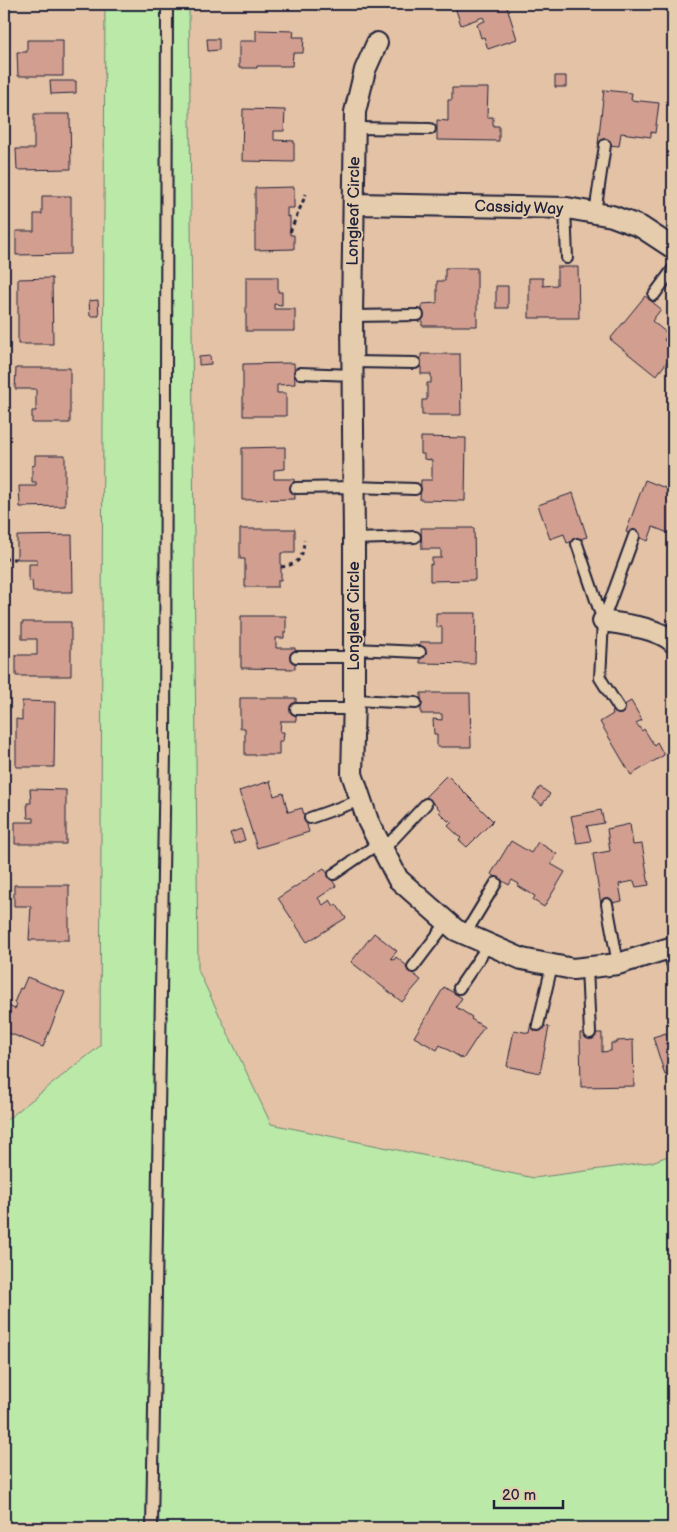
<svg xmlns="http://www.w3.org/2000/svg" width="677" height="1532" viewBox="0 0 677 1532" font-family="'Balsamiq Sans',sans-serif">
<rect width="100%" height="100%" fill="#e3c2a6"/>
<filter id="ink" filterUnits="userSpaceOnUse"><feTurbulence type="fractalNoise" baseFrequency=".02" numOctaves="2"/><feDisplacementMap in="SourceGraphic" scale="10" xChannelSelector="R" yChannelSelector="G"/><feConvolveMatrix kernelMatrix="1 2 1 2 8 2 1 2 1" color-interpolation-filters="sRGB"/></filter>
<g filter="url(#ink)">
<path fill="#bae9a8" stroke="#6e8672" d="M105 4H189L198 970 271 1124 534 1178 652 1162 673 1154V1528H4V1122L100 1046Z"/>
<path fill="#d19e90" stroke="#22223b" d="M454 4H506L517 39 488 49 484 37 481 38 477 24 485 21 483 17 461 25Z
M256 30 294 31 293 37H304L303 53H293L292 66H257V68H239V41H256Z
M207 39H219V50L208 51Z
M27 40H63V76H18L17 52H27Z
M555 76H566V87H555Z
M50 81H76V93L51 94Z
M452 88H488L487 117H493V126H499V141L437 140V120L448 121V100H452Z
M604 90 632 93 631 100 659 103 655 133 651 132V137L621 133 619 146 598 144Z
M243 109 285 110 284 131H274V140L294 141V162L242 161Z
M34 114H70L71 169 17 170 16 149H34Z
M294 187V208H287V217L290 216V235H294V249L255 250V188Z
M42 196H71V254L16 255V231H34V214H42Z
M557 267H578L579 318H529V278H543V286L557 285Z
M445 268H477V326H422V304L437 303V281H445Z
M246 277H278V292H282V305L274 304V309H295V331H246Z
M52 278 53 344H18V279Z
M496 286H508V308H496Z
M645 296 661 309 652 321 668 334 664 340 673 347V354L656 376 610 339Z
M98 300 99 316H90L89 301Z
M421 354H460L461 415H422V400H427V383H431V374H421Z
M210 356 211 364 199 365V357Z
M294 363 295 384 277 385V393H286V416H243V364Z
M16 368H70V423H32V411H36V389H15Z
M421 437 466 438 465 501 420 500 421 480H432V460L424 459V454H421Z
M285 447V469L274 470V479H294L295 499 242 500V448Z
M35 455H65V506L20 507 19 486H36V482H32V466L35 465Z
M645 480 673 491V527L671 534 653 527 648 541 626 532Z
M573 493 587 537 567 543 564 534 550 539 538 505Z
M421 528H474L475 580 430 581V564L432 565V558H441V549H422Z
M240 529H295V553H281V580H278V587H245V559H240Z
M72 535 73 592H33L32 580 29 581V564H37V559H17V536Z
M436 613H476L475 664 420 663V642H442V627H436Z
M241 616H286V632H284V638H276V648H295V669L241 668Z
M22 622H71V676H16V655H37V639H22Z
M421 693H470L471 747H437V734H434L433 719 442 720V714H421Z
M240 698H296V721H281L280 732H284L283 741H279V755H245V728H240Z
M22 701 55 702 54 767H16V719L22 720Z
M631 701 642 720 636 723 642 731 644 729 654 745 657 742 664 755 631 775 600 722 613 714 612 712Z
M447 775 493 821 467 847 459 840 461 838 448 826 452 822 450 820 448 821 439 812 441 811 426 796Z
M270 781 274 796 283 793 288 812 302 808 309 832 257 848 239 791Z
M540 787 550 794 542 805 533 798Z
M30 789 66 790V844H15V822H34V818H28L27 803H31Z
M601 810 604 823 587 826 591 841 577 843 571 816Z
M630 824 633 845 642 844 649 885 636 887 634 881 619 884 622 901 601 905 593 854 610 851 607 829Z
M241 829 245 840 234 844 230 833Z
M511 841 531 853 538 842 557 854 551 864 565 872 544 907 533 900 535 896 518 886 519 884 512 880 509 885 491 874Z
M324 868 336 886 318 898 323 905 330 900 334 906 336 904 346 918 307 942 278 898Z
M14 885H69V940H29L31 906H14Z
M374 933 397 951 391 958 394 960 396 957 407 966 406 968 421 980 402 1002 351 962Z
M27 977 65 992 43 1047 4 1031V1004L15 1009 17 1004 14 1003 20 988 22 989Z
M444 987 462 998 456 1007 472 1017 471 1019 484 1027 463 1059 440 1045 437 1050 414 1037Z
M531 1023 549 1027 540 1073 507 1066 514 1030 529 1033Z
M580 1033H602V1052L611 1051V1043H617V1041L633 1040 634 1086 581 1087Z
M666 1033 668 1039 673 1038V1073L665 1075 653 1037Z"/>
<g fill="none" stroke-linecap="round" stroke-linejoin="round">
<defs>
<path id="lane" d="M355 128 430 129
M565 208 567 258
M595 213 605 145
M654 295 673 269
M352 316 418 315
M353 362 415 363
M300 373 353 375
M296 488 354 487 415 489
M354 539 415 537
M577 544 603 621
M354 649 420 652
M296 657H354
M354 700 416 703
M619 708 600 678 603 621 634 536
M296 709H354
M310 818 361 800
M383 850 426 804
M334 874 379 843
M607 904 618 964
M465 934 496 883
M668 950 673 966
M413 967 447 922
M587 967 590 1033
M459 988 489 944
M538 1025 552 965
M152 1528 165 754 167 4"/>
<path id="street" d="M377 43 365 70 355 112 352 316 354 539V700L352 774 368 821 398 879 456 930 522 959 573 969 618 964 673 947
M355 204 567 208 612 216 641 227 673 248
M603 621C623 624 658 628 673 642"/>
</defs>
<use href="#lane" stroke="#22223b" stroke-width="14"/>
<use href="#street" stroke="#22223b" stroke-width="24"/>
<path stroke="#22223b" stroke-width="3" stroke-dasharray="4 4" stroke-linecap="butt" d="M290 232 306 194
M4 559H17
M281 567C300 564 303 558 304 540"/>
<use href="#lane" stroke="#e4ccac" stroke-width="10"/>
<use href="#street" stroke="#e4ccac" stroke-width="20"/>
</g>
</g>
<g text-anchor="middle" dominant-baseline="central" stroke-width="4" stroke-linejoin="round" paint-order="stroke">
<g font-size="16" fill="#22223b" stroke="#e4ccac">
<text transform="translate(519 208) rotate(2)">Cassidy Way</text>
<text transform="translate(354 211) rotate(-89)">Longleaf Circle</text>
<text transform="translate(354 616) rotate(-90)">Longleaf Circle</text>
</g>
</g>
<rect width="677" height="1532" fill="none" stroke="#e4ccac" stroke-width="20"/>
<rect x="10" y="10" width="657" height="1512" fill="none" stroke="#22223b" stroke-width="2" filter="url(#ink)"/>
<path d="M494 1500v8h69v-8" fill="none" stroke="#22223b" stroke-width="2.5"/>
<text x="502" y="1500" font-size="15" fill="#22223b" stroke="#e4ccac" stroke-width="4" paint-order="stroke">20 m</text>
</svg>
